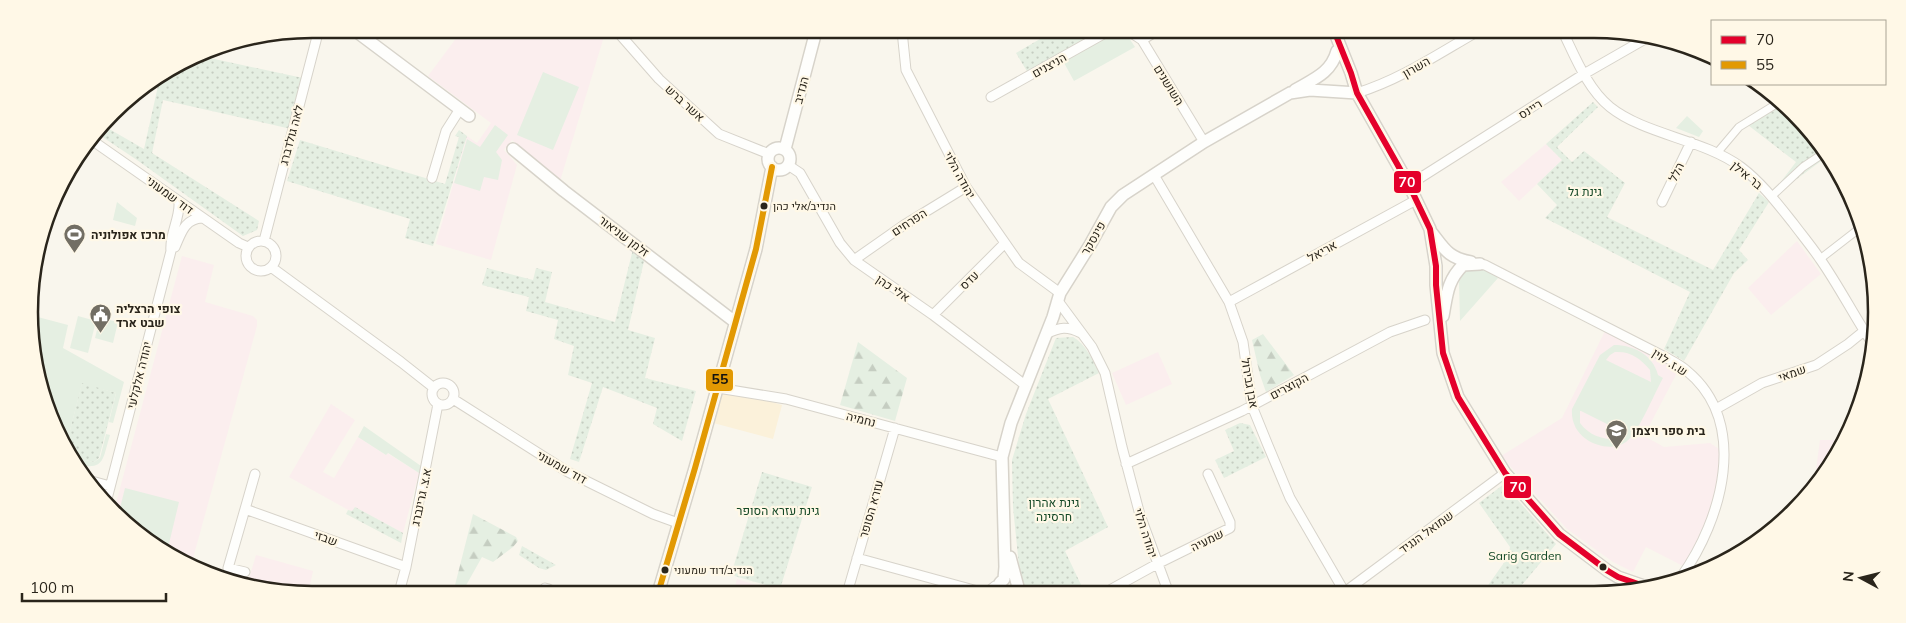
<svg xmlns="http://www.w3.org/2000/svg" width="1906" height="623" viewBox="0 0 1906 623" font-family="Mulish,Heebo,sans-serif">
<defs>
<pattern id="forest-firs" width="22" height="20" patternUnits="userSpaceOnUse" patternTransform="scale(1.25)"><rect width="22" height="20" fill="#e5efe2"/><path d="M5 1l3.5 6h-7zM16 11l3.5 6h-7z" fill="#c5cdc1"/></pattern>
<pattern id="park-dots" width="8" height="8" patternUnits="userSpaceOnUse" patternTransform="scale(1.25)"><rect width="8" height="8" fill="#e5efe2"/><path d="M2 2h.1M6 6h.1" fill="none" stroke="#c5cdc1" stroke-width="1.8" stroke-linecap="round"/></pattern>
</defs>
<rect width="100%" height="100%" fill="#f9f6ed"/>
<path fill="#fbf1da" d="M716 386 782 405 773 439 706 421Z"/>
<path fill="#fbeeee" d="M463 29 606 30 560 181 512 140 504 150 517 165 491 260 436 244 467 136 477 143 491 123 428 76Z
M1546 144 1562 160 1519 201 1501 182Z
M1797 241 1821 274 1771 315 1748 288Z
M182 256 214 265 205 302 253 316 257 320V326L192 562 154 546 115 507Z
M1606 329 1679 369 1644 436 1664 447 1710 443 1722 451 1720 480 1708 521 1693 552 1683 566 1646 547 1633 572 1613 562 1567 529 1501 456 1562 418Z
M1158 352 1172 384 1126 405 1112 373Z
M331 404 355 420 323 472 334 478 358 437 386 455 387 453 419 473 403 533 355 507 352 512 289 477Z
M1820 440H1844L1840 453 1814 485Z
M256 555 313 571 309 589H256L247 585Z
M737 579 772 590H734Z"/>
<path fill="#e5efe2" fill-rule="evenodd" d="M1115 33 1127 35 1135 47 1074 81 1063 61Z
M543 72 579 87 553 150 517 135Z
M1687 116 1703 131 1699 137 1676 128Z
M495 125 508 135 496 152 502 160 498 180 484 177 480 191 454 183 467 139 480 147Z
M117 202 137 218 135 226 113 220Z
M1472 268 1490 271 1498 278 1460 321 1459 282 1465 271Z
M34 316 68 325 63 348 124 382 113 423 109 422 116 393 82 384 66 446 38 384Z
M78 316 96 321 88 353 70 348Z
M100 318 118 322 113 343 95 338Z
M1614 345C1634 345 1653 355 1658 375L1663 378C1655 392 1638 434 1626 442 1615 450 1597 447 1586 439 1576 432 1571 421 1572 409L1600 355ZM1615 352C1631 351 1641 359 1650 370L1651 382 1606 360 1610 355ZM1580 411H1581L1625 433 1616 440C1601 439 1589 435 1580 423Z
M364 426 421 466 419 473 388 453 386 455 358 437Z
M106 434 110 435C102 461 105 471 74 464L71 457 94 462 100 458Z
M125 488 179 502 167 552 154 546 119 512Z"/>
<path fill="url(#forest-firs)" d="M1263 334 1294 375 1266 392 1260 375 1252 340Z
M858 342 907 378 895 421 840 405Z
M473 514 516 537 518 541 513 547 493 562 482 557 464 589H454Z"/>
<path fill="url(#park-dots)" d="M1052 32H1097L1028 73 1016 53Z
M196 55 303 78 291 129 163 100 152 153 259 221 257 230 243 236 137 160 98 134 104 126 144 149 160 77Z
M1777 101 1822 147 1828 156 1779 192 1776 188 1796 162 1744 122Z
M1593 102 1598 107 1557 147 1572 162 1584 151 1625 183 1607 217 1713 270 1759 193 1769 202 1739 250 1748 260 1734 273 1684 361 1664 349 1690 292 1545 218 1557 205 1537 184 1562 160 1546 144Z
M459 130 467 136 433 246 405 238 410 219 287 181 300 140 445 184 459 137 455 136Z
M633 249 645 257 628 330 655 338 645 378 696 391 682 441 653 424 657 408 603 387 579 462 570 459 592 383 568 375 574 346 554 339 558 320 526 311 529 297 482 285 487 268 533 280 536 268 552 272 545 302 615 322Z
M1073 337C1086 344 1093 361 1099 373L1048 399 1108 527 1065 551 1084 591 1027 590 1020 576 1013 507 1012 460 1026 414 1056 338Z
M82 383 116 393 99 458 94 462 71 457 66 446Z
M1240 423 1250 425 1266 457 1224 478 1215 460 1234 451 1225 430Z
M762 472 812 487 780 589 731 575Z
M1504 484 1556 544 1516 592 1484 591 1508 557 1510 547 1479 503Z
M355 507 403 533 401 543 346 514 348 510 352 511Z
M522 546 556 565 546 570 539 568 519 555Z"/>
<g fill="none" stroke-linecap="round" stroke-linejoin="round">
<defs>
<path id="pedestrian" d="M1717 153 1739 127 1778 103
M1772 196 1803 167 1827 151
M1820 259 1860 228"/>
<path id="minor" d="M616 30 659 79 719 134 769 154
M902 31 906 70 966 187 1019 263 1060 293
M1130 32 1142 40 1204 142
M1564 34C1576 59 1588 89 1610 107 1645 135 1703 139 1741 167 1761 182 1777 203 1793 223 1802 235 1812 247 1820 259 1839 286 1854 316 1872 343
M1142 40 1155 32
M1357 93C1399 80 1435 56 1473 34
M991 97 1107 32
M93 141 239 243 248 247
M788 165 800 173 840 243 854 260 933 315 1025 385
M1154 175 1229 302 1243 342 1252 406 1267 443 1290 498 1344 591
M432 178 446 131 460 109
M1409 185 1584 74 1652 35
M1662 202 1691 142
M246 256a15 15 0 1 1 30 0a15 15 0 1 1-30 0Z
M264 241 319 29
M175 247C181 234 184 219 202 218
M854 260 904 225 966 187
M1480 264 1485 265 1665 357C1672 361 1681 365 1687 371 1750 423 1722 520 1681 577
M271 267 401 362 434 388
M1058 301 1092 347 1105 373 1122 447 1140 515 1168 591
M1229 302 1416 200
M933 315 1004 244
M1046 334C1060 327 1067 326 1081 333
M432 394a11 11 0 1 1 22 0a11 11 0 1 1-22 0Z
M718 388 786 399 1002 457
M453 399 568 472 653 514 678 523
M1716 409 1762 383 1816 365 1848 344 1864 331
M1126 464 1242 411 1390 332 1425 320
M88 480 110 486
M107 499 171 251C169 235 180 219 179 203
M245 509 255 474
M857 558 974 590
M245 572 228 568 245 509 406 567
M400 589 406 567 438 404
M545 589V588L549 589
M848 590 895 428
M990 590 995 586
M1108 591 1157 564 1230 528V522L1208 474
M1346 591 1505 473"/>
<path id="tertiary" d="M353 29 469 116
M1335 33 1351 73 1357 93 1409 185 1430 229 1436 266V285L1443 353 1458 397 1505 473 1559 534 1608 571 1618 577 1647 587
M1295 90C1314 79 1331 73 1337 51
M768 159a11 11 0 1 1 22 0a11 11 0 1 1-22 0Z
M513 149 564 191 735 322
M785 149 816 31
M1432 233C1445 250 1449 258 1471 262
M1443 316C1447 295 1447 281 1463 265L1480 264
M1010 557 1018 587
M1000 583 1004 579 1005 567 1002 457 1011 423 1053 317 1060 293 1090 245 1111 207 1123 195 1204 142 1290 93 1310 90 1357 93
M659 590 695 468 756 249 772 167"/>
</defs>
<use href="#pedestrian" stroke="#d7d3ca" stroke-width="9"/>
<use href="#minor" stroke="#d7d3ca" stroke-width="11"/>
<use href="#tertiary" stroke="#d7d3ca" stroke-width="14"/>
<use href="#pedestrian" stroke="#fefefc" stroke-width="7"/>
<use href="#minor" stroke="#fefefc" stroke-width="9"/>
<use href="#tertiary" stroke="#fefefc" stroke-width="11"/>
<defs>
<path id="bus-1" d="M1335 33 1351 73 1357 93 1409 185 1430 229 1436 266V285L1443 353 1458 397 1505 473 1559 534 1608 571 1618 577 1647 587"/>
<path id="bus-2" d="M659 590 695 468 756 249 772 167"/>
</defs>
<use href="#bus-1" stroke="#fff8e7" stroke-width="10"/>
<use href="#bus-2" stroke="#fff8e7" stroke-width="10"/>
<use href="#bus-1" stroke="#e4002b" stroke-width="6"/>
<use href="#bus-2" stroke="#e29903" stroke-width="6"/>
</g>
<defs>
<symbol id="stadium-pin" viewBox="-11 -11 22 30"><path d="M0 17L-7.5 6A9.5 9.5 0 1 1 7.5 6Z" fill="#726e64" stroke="#fff8e7"/><path d="M0-5a6.5 5 0 1 0 0 10a6.5 5 0 1 0 0-10ZM-3.5-1.8h7v3.6h-7Z" fill="#fff"/></symbol>
<symbol id="civic-pin" viewBox="-11 -11 22 30"><path d="M0 17L-7.5 6A9.5 9.5 0 1 1 7.5 6Z" fill="#726e64" stroke="#fff8e7"/><path d="M-.6-6.5H3V-4.5H.6V-3L4-1V1h2V6H-6V1h2V-1L-.6-3ZM-1.2 2.5V6h2.4V2.5Z" fill="#fff"/></symbol>
<symbol id="school-pin" viewBox="-11 -11 22 30"><path d="M0 17L-7.5 6A9.5 9.5 0 1 1 7.5 6Z" fill="#726e64" stroke="#fff8e7"/><path d="M0-5L7-2L0 1L-7-2ZM-4 1L0 2.5L4 1V4Q0 6-4 4Z" fill="#fff"/></symbol>
</defs>
<g fill-rule="evenodd">
<use href="#stadium-pin" x="62" y="222" width="25" height="34"/>
<use href="#civic-pin" x="88" y="302" width="25" height="34"/>
<use href="#school-pin" x="1604" y="418" width="25" height="34"/>
</g>
<g fill="#2a251b" stroke="#fff8e7" stroke-width="2">
<circle cx="764" cy="206" r="4.5"/>
<circle cx="1603" cy="567" r="4.5"/>
<circle cx="665" cy="570" r="4.5"/>
</g>
<g text-anchor="middle" dominant-baseline="central" stroke-width="4.5" stroke-linejoin="round" paint-order="stroke">
<g font-size="11" fill="#2a251b" stroke="#fff8e7" text-anchor="start">
<text x="773" y="206">הנדיב/אלי כהן</text>
<text x="674" y="570">הנדיב/דוד שמעוני</text>
</g>
<g font-size="12" fill="#2a251b" stroke="#fff8e7">
<text transform="translate(1049 65) rotate(-29)">הניצנים</text>
<text transform="translate(1416 67) rotate(-30)">השרון</text>
<text transform="translate(1169 85) rotate(58)">השושנים</text>
<text transform="translate(801 90) rotate(-75)">הנדיב</text>
<text transform="translate(685 103) rotate(42)">אשר ברש</text>
<text transform="translate(1530 109) rotate(-32)">ריינס</text>
<text transform="translate(291 135) rotate(-75)">לאה גולדברג</text>
<text transform="translate(1676 172) rotate(-64)">הלל</text>
<text transform="translate(960 175) rotate(61)">יהודה הלוי</text>
<text transform="translate(1747 175) rotate(39)">בר אילן</text>
<text transform="translate(170 195) rotate(36)">דוד שמעוני</text>
<text transform="translate(909 222) rotate(-33)">הפרחים</text>
<text transform="translate(624 236) rotate(37)">זלמן שניאור</text>
<text transform="translate(1093 238) rotate(-60)">פינסקר</text>
<text transform="translate(1322 251) rotate(-29)">אריאל</text>
<text transform="translate(969 280) rotate(-45)">עדס</text>
<text transform="translate(893 288) rotate(34)">אלי כהן</text>
<text transform="translate(1670 362) rotate(33)">ש.ז. לוין</text>
<text transform="translate(1792 373) rotate(-20)">שמאי</text>
<text transform="translate(139 375) rotate(-76)">יהודה אלקלעי</text>
<text transform="translate(1250 383) rotate(80)">אבן גבירול</text>
<text transform="translate(1289 386) rotate(-28)">הקוצרים</text>
<text transform="translate(861 419) rotate(14)">נחמיה</text>
<text transform="translate(562 467) rotate(29)">דוד שמעוני</text>
<text transform="translate(421 497) rotate(-78)">א.צ. גרינברג</text>
<text transform="translate(871 509) rotate(-74)">עזרא הסופר</text>
<text transform="translate(1426 532) rotate(-36)">שמואל הנגיד</text>
<text transform="translate(1146 533) rotate(72)">יהודה הלוי</text>
<text transform="translate(326 538) rotate(20)">שבזי</text>
<text transform="translate(1207 540) rotate(-26)">שמעיה</text>
</g>
<g font-size="12" fill="#144826" stroke="#fff8e7">
<text x="1585" y="191">גינת גל</text>
<text x="1054" y="502">גינת אהרון<tspan x="1054" dy="14">חרסינה</tspan></text>
<text x="778" y="510">גינת עזרא הסופר</text>
<text x="1525" y="555">Sarig Garden</text>
</g>
<g font-size="12" font-weight="bold" fill="#2a251b" stroke="#fff8e7" text-anchor="start">
<text x="91" y="234">מרכז אפולוניה</text>
<text x="116" y="308">צופי הרצליה<tspan x="116" dy="14">שבט ארד</tspan></text>
<text x="1632" y="430">בית ספר ויצמן</text>
</g>
</g>
<path d="M0 0H1906V623H0ZM312 38H1594A274 274 0 0 1 1868 312V312A274 274 0 0 1 1594 586H312A274 274 0 0 1 38 312V312A274 274 0 0 1 312 38Z" fill="#fff8e7" fill-rule="evenodd"/>
<path fill="none" stroke="#2a251b" stroke-width="2.5" d="M312 38H1594A274 274 0 0 1 1868 312V312A274 274 0 0 1 1594 586H312A274 274 0 0 1 38 312V312A274 274 0 0 1 312 38Z"/>
<g stroke="#fff8e7" stroke-width="2">
<rect x="1393" y="170" width="29" height="24" rx="5" fill="#e4002b"/>
<rect x="705" y="368" width="29" height="24" rx="5" fill="#e29903"/>
<rect x="1503" y="475" width="29" height="24" rx="5" fill="#e4002b"/>
</g>
<g font-size="14" text-anchor="middle" font-weight="bold" fill="#fff">
<text x="1407" y="187">70</text>
<text x="1518" y="492">70</text>
</g>
<g font-size="14" text-anchor="middle" font-weight="bold" fill="#111">
<text x="720" y="384">55</text>
</g>
<rect x="1711" y="20" width="175" height="65" fill="#fff8e7" stroke="#aaa495"/>
<rect x="1721" y="36" width="25" height="8" fill="#e4002b" stroke="#aaa495"/>
<text x="1756" y="45" font-size="15" fill="#2a251b">70</text>
<rect x="1721" y="61" width="25" height="8" fill="#e29903" stroke="#aaa495"/>
<text x="1756" y="70" font-size="15" fill="#2a251b">55</text>
<g transform="translate(1861 578) rotate(277)" stroke="#fff8e7" stroke-width="4" paint-order="stroke">
<path d="M0-4L9 19L0 12L-9 19Z" fill="#2a251b"/>
<text y="-8" font-size="14" font-weight="bold" text-anchor="middle" fill="#2a251b">N</text>
</g>
<path d="M22 593v8h144v-8" fill="none" stroke="#2a251b" stroke-width="2.5"/>
<text x="30" y="593" font-size="15" fill="#2a251b" stroke="#fff8e7" stroke-width="4" paint-order="stroke">100 m</text>
</svg>
